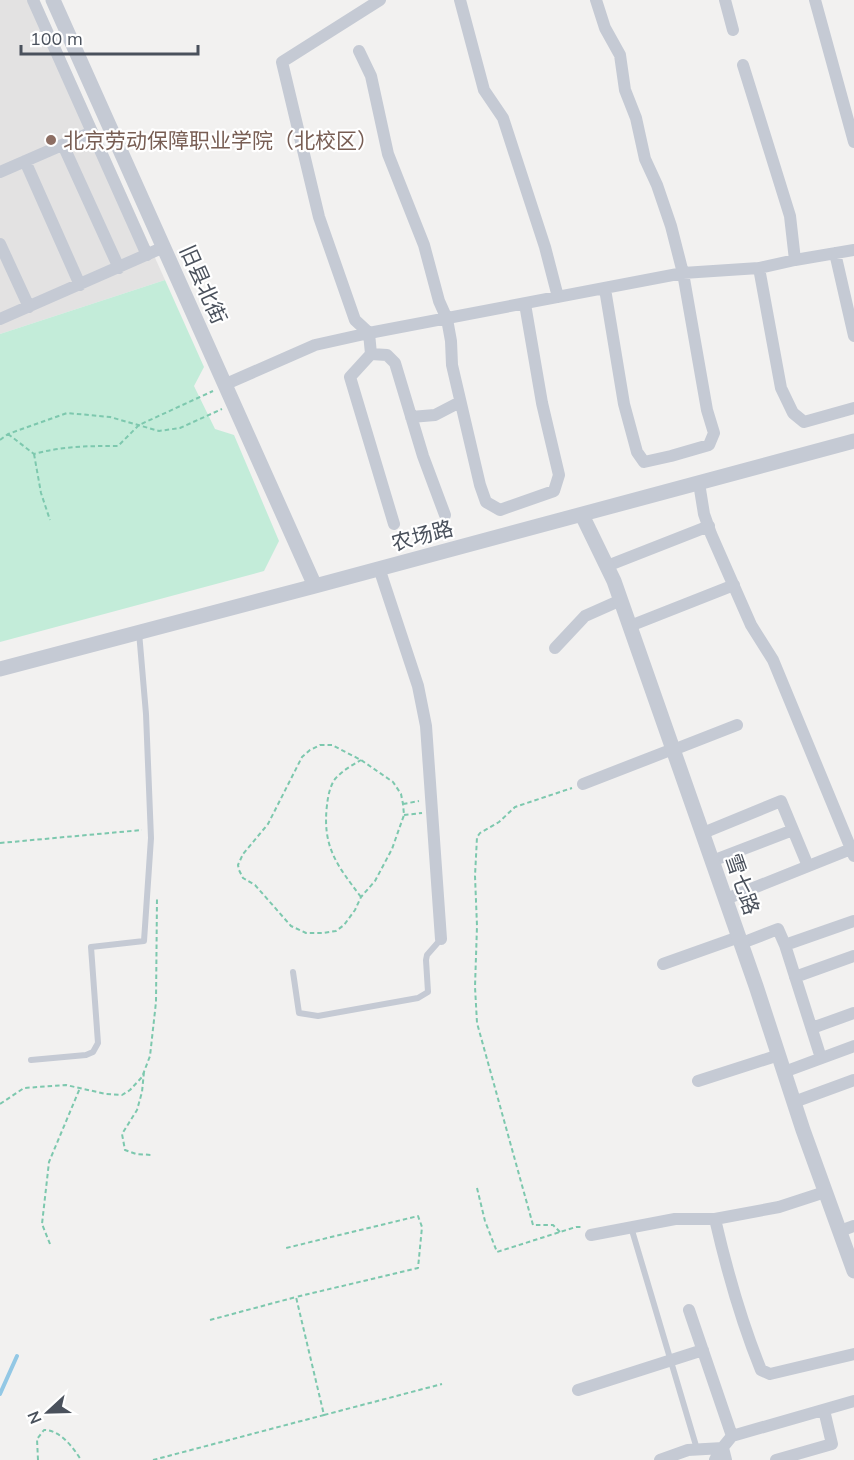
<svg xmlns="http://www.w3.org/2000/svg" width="854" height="1460" viewBox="0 0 854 1460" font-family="Mulish,'Noto Sans SC',sans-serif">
<rect width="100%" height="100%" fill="#f2f1f0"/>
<path fill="#e3e2e2" d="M0 0H39L165 280 0 334Z"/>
<path fill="#c3ecd9" d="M165 280 204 367 194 386 215 429 234 435 279 541 264 571 0 642V334Z"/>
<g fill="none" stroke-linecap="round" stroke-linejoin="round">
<path stroke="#93c8e5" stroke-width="4" d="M0 1394 17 1356"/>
<path stroke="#7dc8ae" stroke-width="2" stroke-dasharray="4.5 3" stroke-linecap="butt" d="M8 434 34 454C63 446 88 446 118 446L139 425 213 391
M0 440 8 434 67 413 110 417 159 431 180 428 222 409
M34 454 41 493 50 520
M320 745H332L361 760 393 782 401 794 403 804 404 815 392 849 375 881 361 897 355 910 344 925 336 931 323 933H306L291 926 255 885 243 878 239 870 238 865 243 854 268 824 302 757 310 750Z
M403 804 419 801
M404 815 422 813
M0 843 142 830
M361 897C337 865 322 847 327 805 328 796 330 786 335 779 342 771 352 765 361 760
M144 1072 142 1092 137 1110 122 1134 125 1150 136 1154 152 1155
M0 1104 24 1088 66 1085 106 1094 122 1095 130 1090 142 1077 150 1056 156 1002 157 897
M477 1188 485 1221 497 1252 560 1232 576 1227H583
M560 1232 553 1225H533L477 1023 475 987 477 926 475 876 477 837 480 833 499 822 515 807 572 788
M50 1244 42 1224 49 1162 80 1088
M210 1320 296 1297
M324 1415 442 1384
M38 1460 37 1439 44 1430C60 1430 73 1447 81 1460
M153 1460 324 1415 296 1297 418 1268 422 1227 418 1216 286 1248"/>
<path stroke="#c5cad4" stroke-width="6" d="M293 972 299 1013 318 1016 418 998 428 992 426 960 427 955 441 939
M31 1060 86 1055 93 1052 98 1043 91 947 144 941 151 838 146 714 139 632
M631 1227 697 1449"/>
<path stroke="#c5cad4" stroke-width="12" d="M33 0 147 255
M460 0 484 90 503 118 545 247 558 297
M596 0 605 28 620 55 625 90 636 118 645 159 657 185 671 226 683 273 707 410 714 433 709 445 671 456 644 462 637 452 624 404 605 289
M725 0 733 30
M815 0 854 142
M359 51 371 76 388 154 424 245 439 301 447 319 451 341 452 365 480 485 486 502 500 510 554 491 559 475 542 403 525 304
M743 65 790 216 795 260
M63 145 119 268
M25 161 80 285
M0 172 92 132
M0 244 29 307
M835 253 854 336
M759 268 781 388 793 413 804 422 854 408
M0 319 164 247
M371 354 387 355 395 363 423 456 445 515
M226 384 315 345 369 333 355 320 319 217 282 62 380 0
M411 417 435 415 460 402
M699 483 704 514 711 534 751 625 773 660 854 856
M394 524 350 377 371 354 369 333 683 273 759 268 795 260 854 250
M607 566 709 526
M379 568 418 686 426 726 441 939
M630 626 734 585
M555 648 585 616 621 600
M673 750 737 725
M583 784 673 749
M703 833 781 801 808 866
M712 861 793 830
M726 899 851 849
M742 943 778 929 785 945 854 921
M785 945 821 1058
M663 964 739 937
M795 977 854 956
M812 1028 854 1013
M784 1072 854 1046
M698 1081 779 1055
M794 1102 854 1080
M715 1219C727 1271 741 1321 761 1370L770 1374 854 1354
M840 1231 854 1226
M591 1235 675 1219H715L779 1207 825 1192
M689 1310 732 1436
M578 1390 703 1350
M660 1460 688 1450 723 1448 726 1460
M715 1460 719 1452 732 1436 854 1401
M776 1460 832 1444 824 1410"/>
<path stroke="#c5cad4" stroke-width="15" d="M53 0 315 586
M582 515 614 581 756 986 803 1130 854 1271
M0 669 315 586 854 441"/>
</g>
<circle fill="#8d6e63" stroke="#fff" stroke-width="2" cx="51" cy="140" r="6"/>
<g text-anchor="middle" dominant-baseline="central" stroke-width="4.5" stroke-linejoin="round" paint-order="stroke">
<g font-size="21" fill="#785e54" stroke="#fff" text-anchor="start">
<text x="63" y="140">北京劳动保障职业学院（北校区）</text>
</g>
<g font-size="21" fill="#4a515c" stroke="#fff">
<text transform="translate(204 284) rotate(66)">旧县北街</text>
<text transform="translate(422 535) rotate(-15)">农场路</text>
<text transform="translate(743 884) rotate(71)">雪七路</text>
</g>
</g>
<g transform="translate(48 1412) rotate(248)" stroke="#ffffff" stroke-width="4.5" paint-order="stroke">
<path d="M0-4.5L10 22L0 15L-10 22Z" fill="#4a515c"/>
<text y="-9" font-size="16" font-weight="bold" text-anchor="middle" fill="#4a515c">N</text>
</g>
<path d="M21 45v9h177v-9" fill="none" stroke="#4a515c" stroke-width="3"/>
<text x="30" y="45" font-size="18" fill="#4a515c" stroke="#ffffff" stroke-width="4.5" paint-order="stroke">100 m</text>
</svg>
